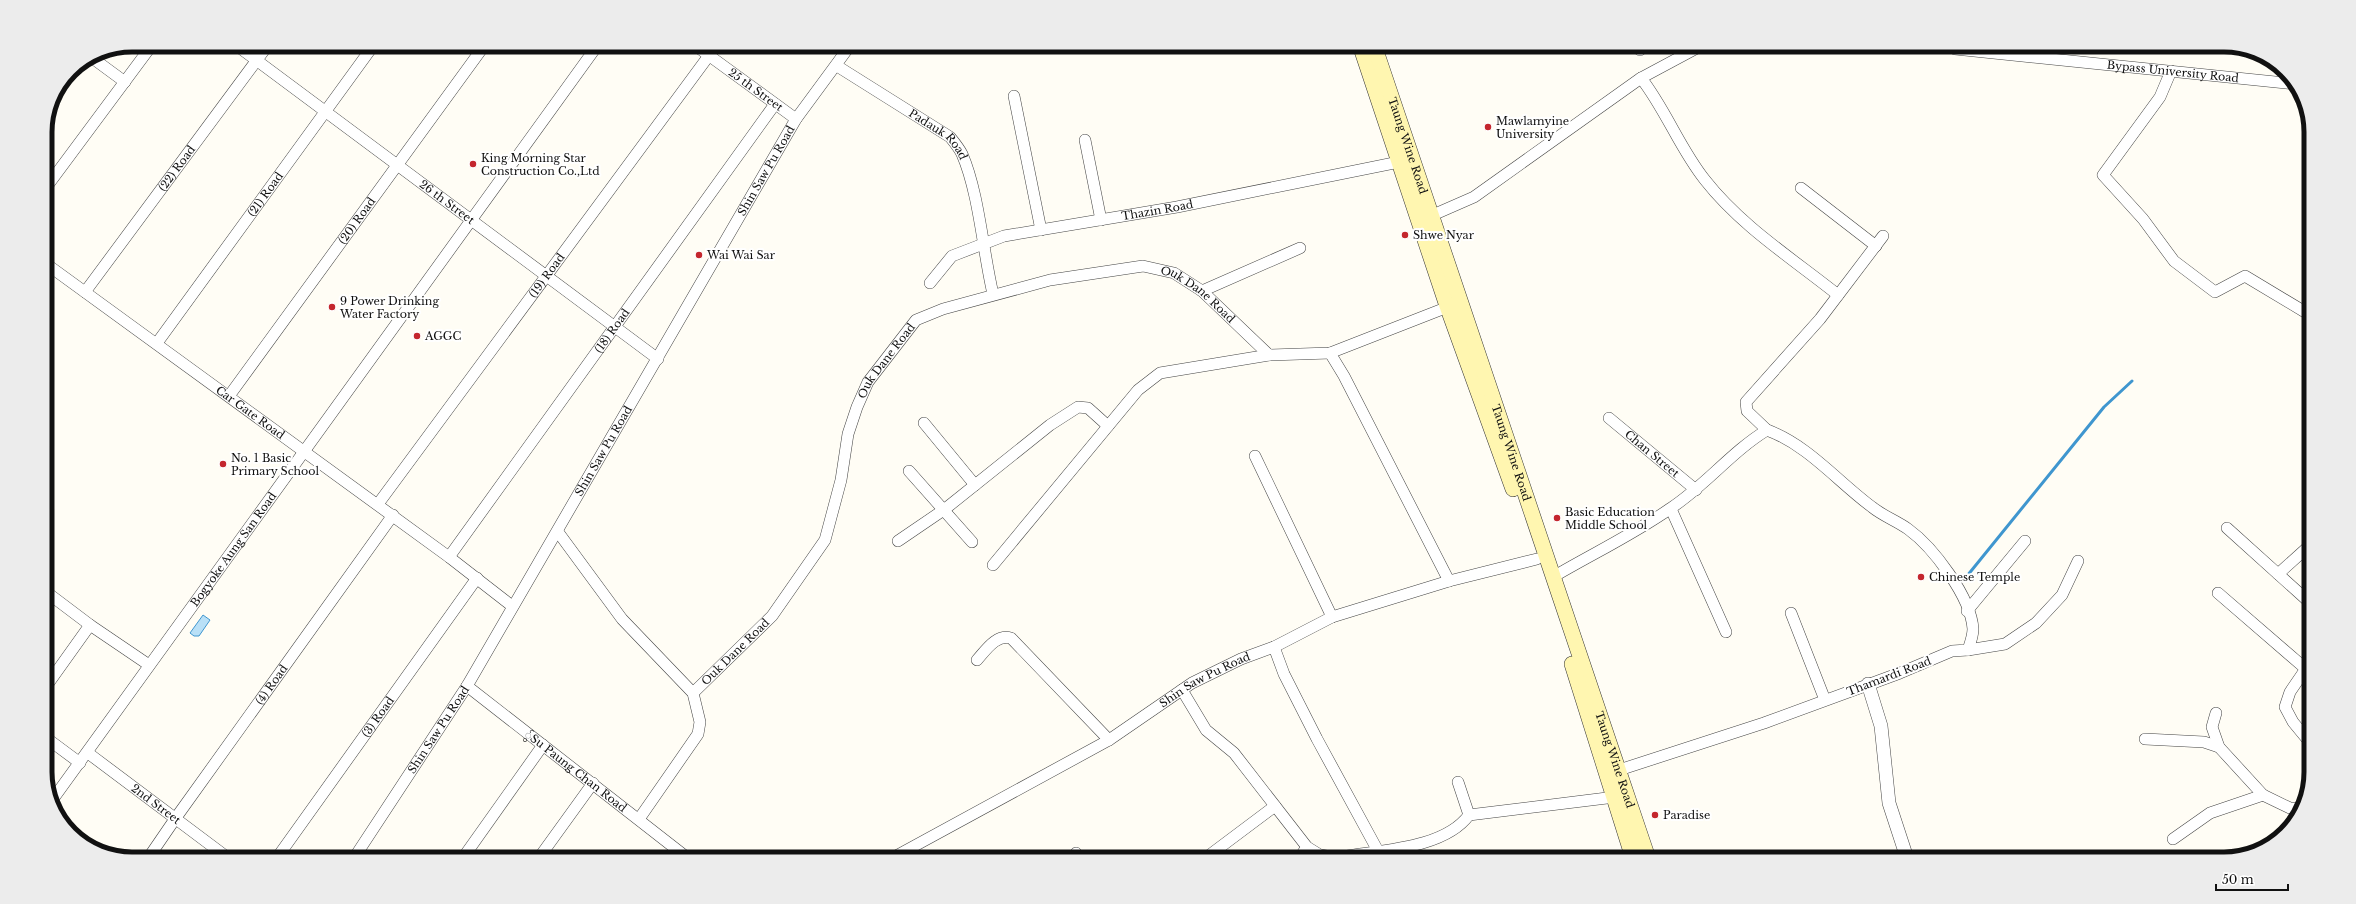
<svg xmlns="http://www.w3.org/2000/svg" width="2356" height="904" viewBox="0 0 2356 904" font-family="'Libre Baskerville',serif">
<rect width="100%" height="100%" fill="#fffdf5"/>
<path fill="#b9e0f7" stroke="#3f96cf" d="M203 615 210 620 199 636H194L190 633Z"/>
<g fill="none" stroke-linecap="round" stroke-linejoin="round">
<path stroke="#3f96cf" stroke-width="3" d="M1967 576 2104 407 2132 381"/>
<defs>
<g id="minor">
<path id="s1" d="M236 45 658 359"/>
<path id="s2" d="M696 46 796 119"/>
<path d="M1638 48 1640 50"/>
<path id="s3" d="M1955 49 2295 84"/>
<path d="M91 57 125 82"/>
<path id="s4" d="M837 66 950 137C954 142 959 148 962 154 979 193 983 252 993 294"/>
<path d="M2171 71 2160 97 2103 175 2143 219 2174 261 2215 292 2245 276 2310 315"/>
<path d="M1641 78C1666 110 1680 149 1705 180 1741 226 1793 259 1838 295"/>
<path d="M1014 96 1041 230"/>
<path d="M1085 140 1101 220"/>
<path d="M1801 188 1876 246"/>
<path d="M45 189 152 45"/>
<path d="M1426 218 1474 197 1641 78 1697 48"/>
<path id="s5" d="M45 263 449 557 512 606"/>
<path id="s6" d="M930 283 952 256 1004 236 1177 207 1399 162"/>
<path d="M1202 291 1300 248"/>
<path id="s7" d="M85 292 268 45"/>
<path id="s8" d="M157 343 373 46"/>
<path d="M1330 353 1344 376 1449 581"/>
<path id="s9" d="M229 396 484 46"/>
<path id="s10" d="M1609 418 1696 490"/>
<path d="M924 423 975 485"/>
<path d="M1767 430 1747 411 1746 402 1820 319 1883 236"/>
<path d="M1255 456 1332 617"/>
<path d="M909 471 972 542"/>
<path id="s11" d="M378 504 716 46"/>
<path d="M1671 509 1726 632"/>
<path d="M2227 528 2308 601"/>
<path d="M558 532 622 619 693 693 700 722 698 734 639 819"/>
<path d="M898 541 945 509 1050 425 1078 407 1088 408 1108 426"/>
<path id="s12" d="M449 557 775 104"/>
<path d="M993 565 1138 390 1160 373 1269 355 1330 353 1453 305"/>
<path d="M2278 574 2308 547"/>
<path d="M1553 577C1592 554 1634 534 1671 508 1706 485 1731 452 1767 430 1808 445 1838 482 1872 507 1883 516 1897 521 1908 529 1933 547 1971 597 1973 629 1973 636 1970 644 1968 650L1952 651 1900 673 1764 723 1619 770 1613 775"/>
<path d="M45 591 90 625 149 665"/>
<path d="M2218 593 2306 669"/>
<path d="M1967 611 2025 541"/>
<path d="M1791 613 1825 700"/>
<path d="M1274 647 1284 674 1317 739 1378 851"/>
<path d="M1968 650 2005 644 2036 623 2062 595 2078 561"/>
<path d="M977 660C986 650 996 634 1011 638L1109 740"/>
<path id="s13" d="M467 686 685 856"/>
<path d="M45 688 90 625"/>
<path d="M1182 690 1206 730 1234 753 1307 847 1320 855 1333 857"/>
<path id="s14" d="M693 693 772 616 825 540 841 480 848 434 857 407 868 382 916 320 943 309 1050 280 1143 266 1174 273 1202 291 1269 355"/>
<path d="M2216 713 2212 727 2219 747 2263 795"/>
<path d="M45 737 80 763"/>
<path d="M2145 739 2204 742 2219 747"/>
<path d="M2307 739 2293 722 2285 707 2290 692 2307 667"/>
<path id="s15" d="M88 753 224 855"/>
<path id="s16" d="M53 799 597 46"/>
<path d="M1469 815 1615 797"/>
<path d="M2173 839 2210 813 2263 795 2290 808 2300 809"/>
<path d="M1076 853 1078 856"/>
<path id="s17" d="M151 854 175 819 393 515"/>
<path id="s18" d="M279 855 477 578"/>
<path id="s19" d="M356 855 467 686 796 119 849 47"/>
<path d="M465 855 543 745"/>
<path d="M541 855 593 783"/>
<path id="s20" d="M896 856 1109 740 1192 683 1241 659 1274 647 1332 617 1449 581 1537 559"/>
<path d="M1207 857 1275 806"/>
<path d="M1300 857 1307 847"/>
<path d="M1341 857C1380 850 1444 849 1469 815L1458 782"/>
</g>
<path id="tertiary" d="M1868 684 1881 726 1889 803 1907 858"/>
<g id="secondary">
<path d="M1361 48 1447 306 1513 489"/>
<path id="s21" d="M1375 48 1648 858"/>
<path d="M1572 664 1633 858"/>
</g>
</defs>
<use href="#minor" stroke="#444" stroke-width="12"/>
<use href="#tertiary" stroke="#444" stroke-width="14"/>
<use href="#secondary" stroke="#333" stroke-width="16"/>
<use href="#minor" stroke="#fff" stroke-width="11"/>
<use href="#tertiary" stroke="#fff" stroke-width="13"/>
<use href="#secondary" stroke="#fff6b0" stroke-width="15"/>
</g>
<g fill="#c4262e" stroke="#fff" stroke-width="1.5">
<circle cx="1488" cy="127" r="4"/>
<circle cx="473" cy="164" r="4"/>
<circle cx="1405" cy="235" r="4"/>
<circle cx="699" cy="255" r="4"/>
<circle cx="332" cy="307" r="4"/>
<circle cx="417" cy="336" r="4"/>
<circle cx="223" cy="464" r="4"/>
<circle cx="1557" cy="518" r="4"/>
<circle cx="1921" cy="577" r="4"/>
<circle cx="1655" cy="815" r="4"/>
</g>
<g text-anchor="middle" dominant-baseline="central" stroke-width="4" stroke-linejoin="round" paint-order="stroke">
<g font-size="11" fill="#111" stroke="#fff">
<text stroke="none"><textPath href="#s3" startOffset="219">Bypass University Road</textPath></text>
<text stroke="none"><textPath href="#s2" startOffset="74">25 th Street</textPath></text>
<text stroke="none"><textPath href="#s4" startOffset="123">Padauk Road</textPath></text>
<text stroke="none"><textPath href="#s21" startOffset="103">Taung Wine Road</textPath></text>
<text stroke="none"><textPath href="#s7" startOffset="154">(22) Road</textPath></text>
<text stroke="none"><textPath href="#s19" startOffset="798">Shin Saw Pu Road</textPath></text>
<text stroke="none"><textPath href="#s8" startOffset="184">(21) Road</textPath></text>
<text stroke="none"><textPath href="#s1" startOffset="263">26 th Street</textPath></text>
<text stroke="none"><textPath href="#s6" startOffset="246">Thazin Road</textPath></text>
<text stroke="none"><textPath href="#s9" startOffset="217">(20) Road</textPath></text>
<text stroke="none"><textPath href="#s11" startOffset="284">(19) Road</textPath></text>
<text stroke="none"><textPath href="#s14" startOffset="743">Ouk Dane Road</textPath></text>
<text stroke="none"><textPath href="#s12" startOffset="279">(18) Road</textPath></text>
<text stroke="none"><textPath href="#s14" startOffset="395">Ouk Dane Road</textPath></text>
<text stroke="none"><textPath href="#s5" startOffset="254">Car Gate Road</textPath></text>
<text stroke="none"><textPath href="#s19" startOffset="474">Shin Saw Pu Road</textPath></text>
<text stroke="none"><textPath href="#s21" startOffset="427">Taung Wine Road</textPath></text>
<text stroke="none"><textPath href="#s10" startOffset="56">Chan Street</textPath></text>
<text stroke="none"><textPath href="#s16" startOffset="308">Bogyoke Aung San Road</textPath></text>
<text stroke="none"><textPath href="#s14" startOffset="59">Ouk Dane Road</textPath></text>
<text transform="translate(1889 676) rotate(-21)">Thamardi Road</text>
<text stroke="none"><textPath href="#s20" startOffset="356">Shin Saw Pu Road</textPath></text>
<text stroke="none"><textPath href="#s17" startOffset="208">(4) Road</textPath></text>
<text stroke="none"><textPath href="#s18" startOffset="170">(3) Road</textPath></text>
<text stroke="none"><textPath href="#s19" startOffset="150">Shin Saw Pu Road</textPath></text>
<text stroke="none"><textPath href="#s21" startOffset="751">Taung Wine Road</textPath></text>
<text stroke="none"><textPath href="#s13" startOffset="138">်ွSu Paung Chan Road</textPath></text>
<text stroke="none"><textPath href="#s15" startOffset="85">2nd Street</textPath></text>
</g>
<g font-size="11" fill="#111" stroke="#fff" text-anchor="start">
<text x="1496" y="121">Mawlamyine<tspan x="1496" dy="13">University</tspan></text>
<text x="481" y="158">King Morning Star<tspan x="481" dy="13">Construction Co.,Ltd</tspan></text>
<text x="1413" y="235">Shwe Nyar</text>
<text x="707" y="255">Wai Wai Sar</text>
<text x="340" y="301">9 Power Drinking<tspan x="340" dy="13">Water Factory</tspan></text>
<text x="425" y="336">AGGC</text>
<text x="231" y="458">No. 1 Basic<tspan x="231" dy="13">Primary School</tspan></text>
<text x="1565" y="512">Basic Education<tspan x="1565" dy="13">Middle School</tspan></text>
<text x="1929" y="577">Chinese Temple</text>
<text x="1663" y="815">Paradise</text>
</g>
</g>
<path d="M0 0H2356V904H0ZM132 52H2224A80 80 0 0 1 2304 132V772A80 80 0 0 1 2224 852H132A80 80 0 0 1 52 772V132A80 80 0 0 1 132 52Z" fill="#ececec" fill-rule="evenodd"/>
<path fill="none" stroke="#111" stroke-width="5" d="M132 52H2224A80 80 0 0 1 2304 132V772A80 80 0 0 1 2224 852H132A80 80 0 0 1 52 772V132A80 80 0 0 1 132 52Z"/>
<path d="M2216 884v6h72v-6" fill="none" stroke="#111111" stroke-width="2"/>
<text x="2222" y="884" font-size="12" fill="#111111" stroke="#ffffff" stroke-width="3" paint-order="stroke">50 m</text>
</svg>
